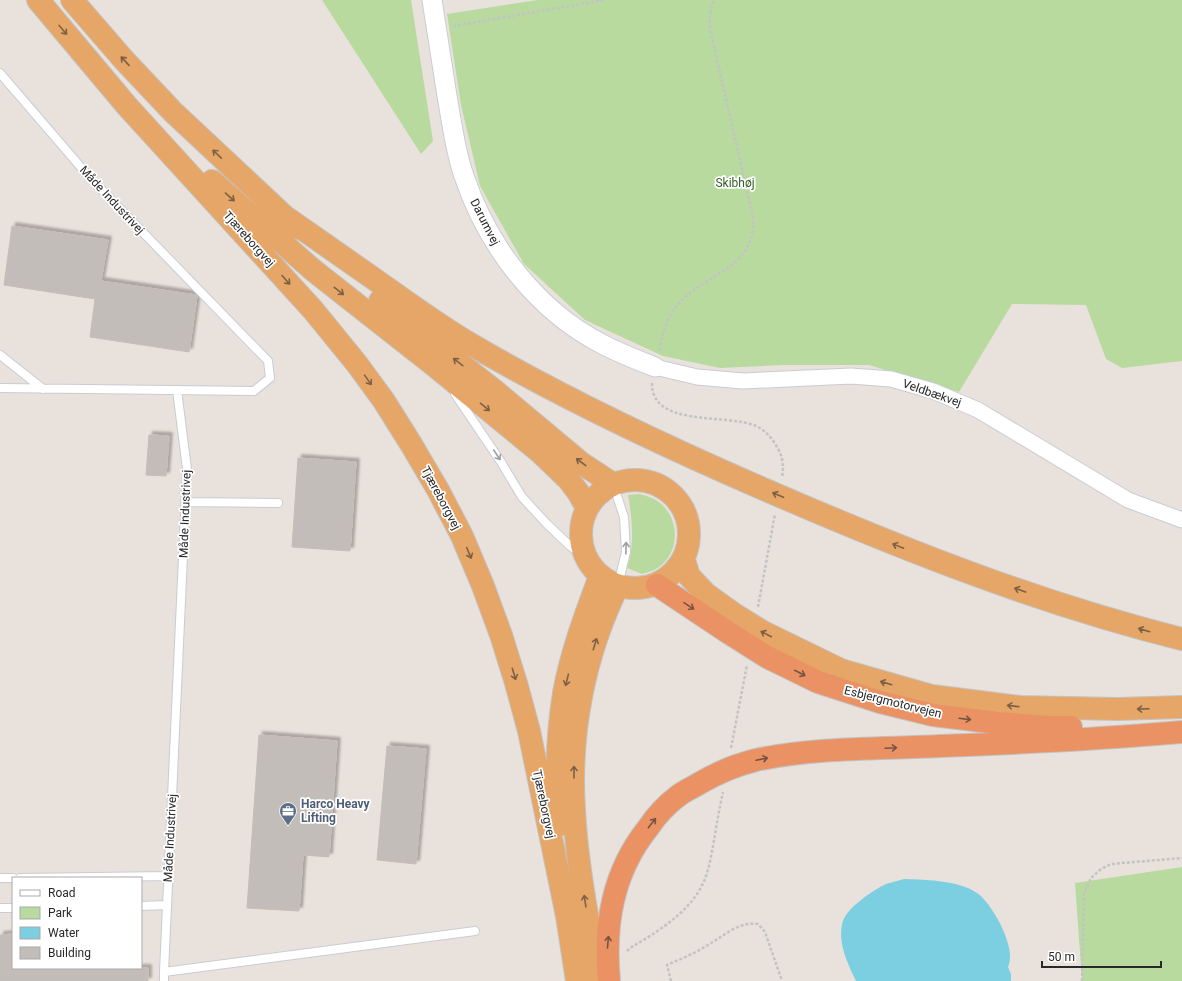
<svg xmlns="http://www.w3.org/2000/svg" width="1182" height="981" viewBox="0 0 1182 981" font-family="Roboto,sans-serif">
<defs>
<filter id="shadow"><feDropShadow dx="3.5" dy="-3.5" stdDeviation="1" flood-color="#0004"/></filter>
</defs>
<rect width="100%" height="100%" fill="#e9e2dc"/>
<path fill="#b8da9e" d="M322 0H411L433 141 421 154Z
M538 0H1182V361L1122 368 1106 359 1086 305 1012 304 959 392 869 365H783L720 368 663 356 585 320 524 264 480 186 461 105 447 14Z
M640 494C647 496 654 498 660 503 680 519 680 552 659 567 654 571 648 572 642 574L627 568C635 546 632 517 628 495Z
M1182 867V981H1082L1075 883Z"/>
<path fill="#7bcfe0" d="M904 879C927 880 963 880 981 896 990 905 999 920 1004 932 1008 943 1013 956 1008 967L1011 974V981H856C848 964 838 944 842 925 844 909 872 891 886 884 892 882 898 881 904 879Z"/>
<path fill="#c2bdb8" stroke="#c4beb6" filter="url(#shadow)" d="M12 226 108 240 101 281 196 295 197 296 189 352 90 337 95 299 4 285Z
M149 435 169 436 166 476 146 475Z
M298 458 356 462 350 551 292 547Z
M259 735 337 741 329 857 303 855 299 911 247 908Z
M387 746 426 749 416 864 377 860Z
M13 934V968H148V981H0V935Z"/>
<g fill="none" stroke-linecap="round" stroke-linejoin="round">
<defs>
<path id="service" d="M0 73 91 179 268 361 270 378 254 391 0 388
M0 355 43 389
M177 390 187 469 164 972 475 931
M455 394 501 462 522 497 547 524 569 545 587 559
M613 484 624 517 626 552 618 585
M186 502 278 503
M0 878H13
M20 878 168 876
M141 906 167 905
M0 908H13
M164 972V981"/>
<path id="minor" d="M655 367 697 377 743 381 851 376 891 379 933 391 978 410 1128 500 1182 520"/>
<path id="tertiary" d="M432 0C437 32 442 64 447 96 452 123 455 151 464 176 487 245 536 310 602 344 619 353 637 360 655 367"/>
<path id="trunk" d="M38 0 127 106 313 310 357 364 384 401 411 444 438 490 462 536 483 586 501 635 516 683 529 731 567 916 577 981
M72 0 124 60 173 112 297 228
M212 181 313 270 435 366 541 453 568 479 578 492 587 508
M287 218C317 239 347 260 377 281 408 303 439 326 472 345 571 403 677 452 782 497 912 553 1045 605 1182 639
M380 301 495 391 581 463 613 484
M581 534a54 54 0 1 1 108 0a54 54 0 1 1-108 0Z
M684 560 689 576 706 594 734 614 763 632 841 670 932 696 1020 707 1118 709 1182 707
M559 825C556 782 557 736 564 693 571 653 586 614 600 576
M598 981C589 924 577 867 574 810 569 733 584 655 618 586"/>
<path id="motorway" d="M657 585 729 633 767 657 818 682 880 702 933 715 998 723 1047 727H1071
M609 981C604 925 612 873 648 828 656 816 666 805 678 796 684 791 692 788 700 783 717 773 736 765 756 760 815 747 880 749 940 746 1021 743 1101 739 1182 732"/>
</defs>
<use href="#service" stroke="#c8ccd5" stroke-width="10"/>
<use href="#minor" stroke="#c8ccd5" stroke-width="17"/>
<use href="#tertiary" stroke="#c8ccd5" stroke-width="21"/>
<use href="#trunk" stroke="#c3c3c3" stroke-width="24"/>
<use href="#motorway" stroke="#c3c3c3" stroke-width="24"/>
<path stroke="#c3c3c3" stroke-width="2.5" stroke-dasharray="3 2" stroke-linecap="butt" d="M453 26 605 0
M659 350C663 333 667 314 681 301 709 273 757 266 753 217L710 29C709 18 710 10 714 0
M652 383C651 428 727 413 756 426 765 430 772 438 777 447 783 457 784 466 782 477
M758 607 775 514
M731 748 747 665
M627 951 630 948C659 931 692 911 705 879 709 868 711 857 713 846 716 828 719 810 723 792
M671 981 667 965C680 959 694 954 706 946 723 937 738 921 758 924L765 932 782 981
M1082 981 1084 894 1091 878 1101 869 1111 864 1182 858"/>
<use href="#service" stroke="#fff" stroke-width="8"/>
<use href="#minor" stroke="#fff" stroke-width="15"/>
<use href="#tertiary" stroke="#fff" stroke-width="19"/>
<use href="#trunk" stroke="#e6a668" stroke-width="22"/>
<use href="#motorway" stroke="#eb9265" stroke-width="22"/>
</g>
<defs><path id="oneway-shaft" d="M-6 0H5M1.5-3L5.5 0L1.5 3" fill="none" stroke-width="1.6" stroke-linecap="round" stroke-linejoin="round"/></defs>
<g stroke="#7e6145">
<use href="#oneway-shaft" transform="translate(63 30) rotate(50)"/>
<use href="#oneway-shaft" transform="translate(125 61) rotate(-133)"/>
<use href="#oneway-shaft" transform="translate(217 154) rotate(-136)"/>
<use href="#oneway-shaft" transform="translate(230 197) rotate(41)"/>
<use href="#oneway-shaft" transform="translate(286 280) rotate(48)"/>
<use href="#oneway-shaft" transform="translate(339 291) rotate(38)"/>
<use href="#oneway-shaft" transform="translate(458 362) rotate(-142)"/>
<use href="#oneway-shaft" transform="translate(368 380) rotate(55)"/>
<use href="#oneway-shaft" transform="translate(485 407) rotate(39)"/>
<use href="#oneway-shaft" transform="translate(581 462) rotate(-143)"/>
<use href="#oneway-shaft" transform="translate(778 495) rotate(-157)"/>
<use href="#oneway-shaft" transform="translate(898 546) rotate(-158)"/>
<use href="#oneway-shaft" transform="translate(469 553) rotate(67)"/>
<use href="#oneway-shaft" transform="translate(1020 590) rotate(-161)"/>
<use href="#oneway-shaft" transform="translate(1144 630) rotate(-164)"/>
<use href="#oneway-shaft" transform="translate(766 634) rotate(-153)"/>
<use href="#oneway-shaft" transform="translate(595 644) rotate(-73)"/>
<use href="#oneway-shaft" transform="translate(514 674) rotate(73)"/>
<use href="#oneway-shaft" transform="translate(567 680) rotate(104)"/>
<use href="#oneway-shaft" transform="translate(886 683) rotate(-164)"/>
<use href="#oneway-shaft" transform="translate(1013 706) rotate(-173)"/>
<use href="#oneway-shaft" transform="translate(1143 709) rotate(178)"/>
<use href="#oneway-shaft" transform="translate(574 772) rotate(-90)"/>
<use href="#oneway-shaft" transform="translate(585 901) rotate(-99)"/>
</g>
<g stroke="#9f9f9f">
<use href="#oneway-shaft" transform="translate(497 455) rotate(57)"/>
<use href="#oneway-shaft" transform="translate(626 548) rotate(-89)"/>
</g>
<g stroke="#775341">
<use href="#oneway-shaft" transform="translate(689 606) rotate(34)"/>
<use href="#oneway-shaft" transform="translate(800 673) rotate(27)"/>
<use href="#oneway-shaft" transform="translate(965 719) rotate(7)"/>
<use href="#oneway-shaft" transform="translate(891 748) rotate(-3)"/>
<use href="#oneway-shaft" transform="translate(762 759) rotate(-12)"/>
<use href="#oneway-shaft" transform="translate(652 823) rotate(-52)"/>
<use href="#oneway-shaft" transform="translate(608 942) rotate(-85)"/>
</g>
<defs>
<symbol id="office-pin" viewBox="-11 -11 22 30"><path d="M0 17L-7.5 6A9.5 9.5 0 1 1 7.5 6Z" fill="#5c6f8a" stroke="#fff"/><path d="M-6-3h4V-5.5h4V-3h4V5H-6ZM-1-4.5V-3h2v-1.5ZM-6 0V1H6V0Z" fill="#fff"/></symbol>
</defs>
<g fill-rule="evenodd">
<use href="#office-pin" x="278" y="801" width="20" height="27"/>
</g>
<g text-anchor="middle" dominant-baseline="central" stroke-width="3.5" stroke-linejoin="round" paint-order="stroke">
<g font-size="12" fill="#345d22" stroke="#fff">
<text x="735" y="183">Skibhøj</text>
</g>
<g font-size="12" fill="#292929" stroke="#fff">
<text transform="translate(112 200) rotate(47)">Måde Industrivej</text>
<text transform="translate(485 222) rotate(63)">Darumvej</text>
<text transform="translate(249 239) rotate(48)">Tjæreborgvej</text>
<text transform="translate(932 393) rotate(19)">Veldbækvej</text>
<text transform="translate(441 498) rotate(62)">Tjæreborgvej</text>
<text transform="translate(185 514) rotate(-88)">Måde Industrivej</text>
<text transform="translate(893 702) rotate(14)">Esbjergmotorvejen</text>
<text transform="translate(544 804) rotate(78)">Tjæreborgvej</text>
<text transform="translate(170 838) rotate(-87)">Måde Industrivej</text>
</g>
<g font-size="12" font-weight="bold" fill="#4e5e75" stroke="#fff" text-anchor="start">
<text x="301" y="804">Harco Heavy<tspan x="301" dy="14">Lifting</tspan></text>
</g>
</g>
<rect x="12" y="877" width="130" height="92" fill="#ffffff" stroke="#a9a9a9"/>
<rect x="20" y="890" width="20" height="6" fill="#ffffff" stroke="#a9a9a9"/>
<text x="48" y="897" font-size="12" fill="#292929">Road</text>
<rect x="20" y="907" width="20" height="12" fill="#b8da9e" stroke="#a9a9a9"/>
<text x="48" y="917" font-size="12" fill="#292929">Park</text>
<rect x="20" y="927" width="20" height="12" fill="#7bcfe0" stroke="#a9a9a9"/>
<text x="48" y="937" font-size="12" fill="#292929">Water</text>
<rect x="20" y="947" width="20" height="12" fill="#c2bdb8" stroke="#a9a9a9"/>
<text x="48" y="957" font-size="12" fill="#292929">Building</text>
<path d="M1042 961v6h119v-6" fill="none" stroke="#292929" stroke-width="2"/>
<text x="1048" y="961" font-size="12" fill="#292929" stroke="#ffffff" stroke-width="3" paint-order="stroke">50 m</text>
</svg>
